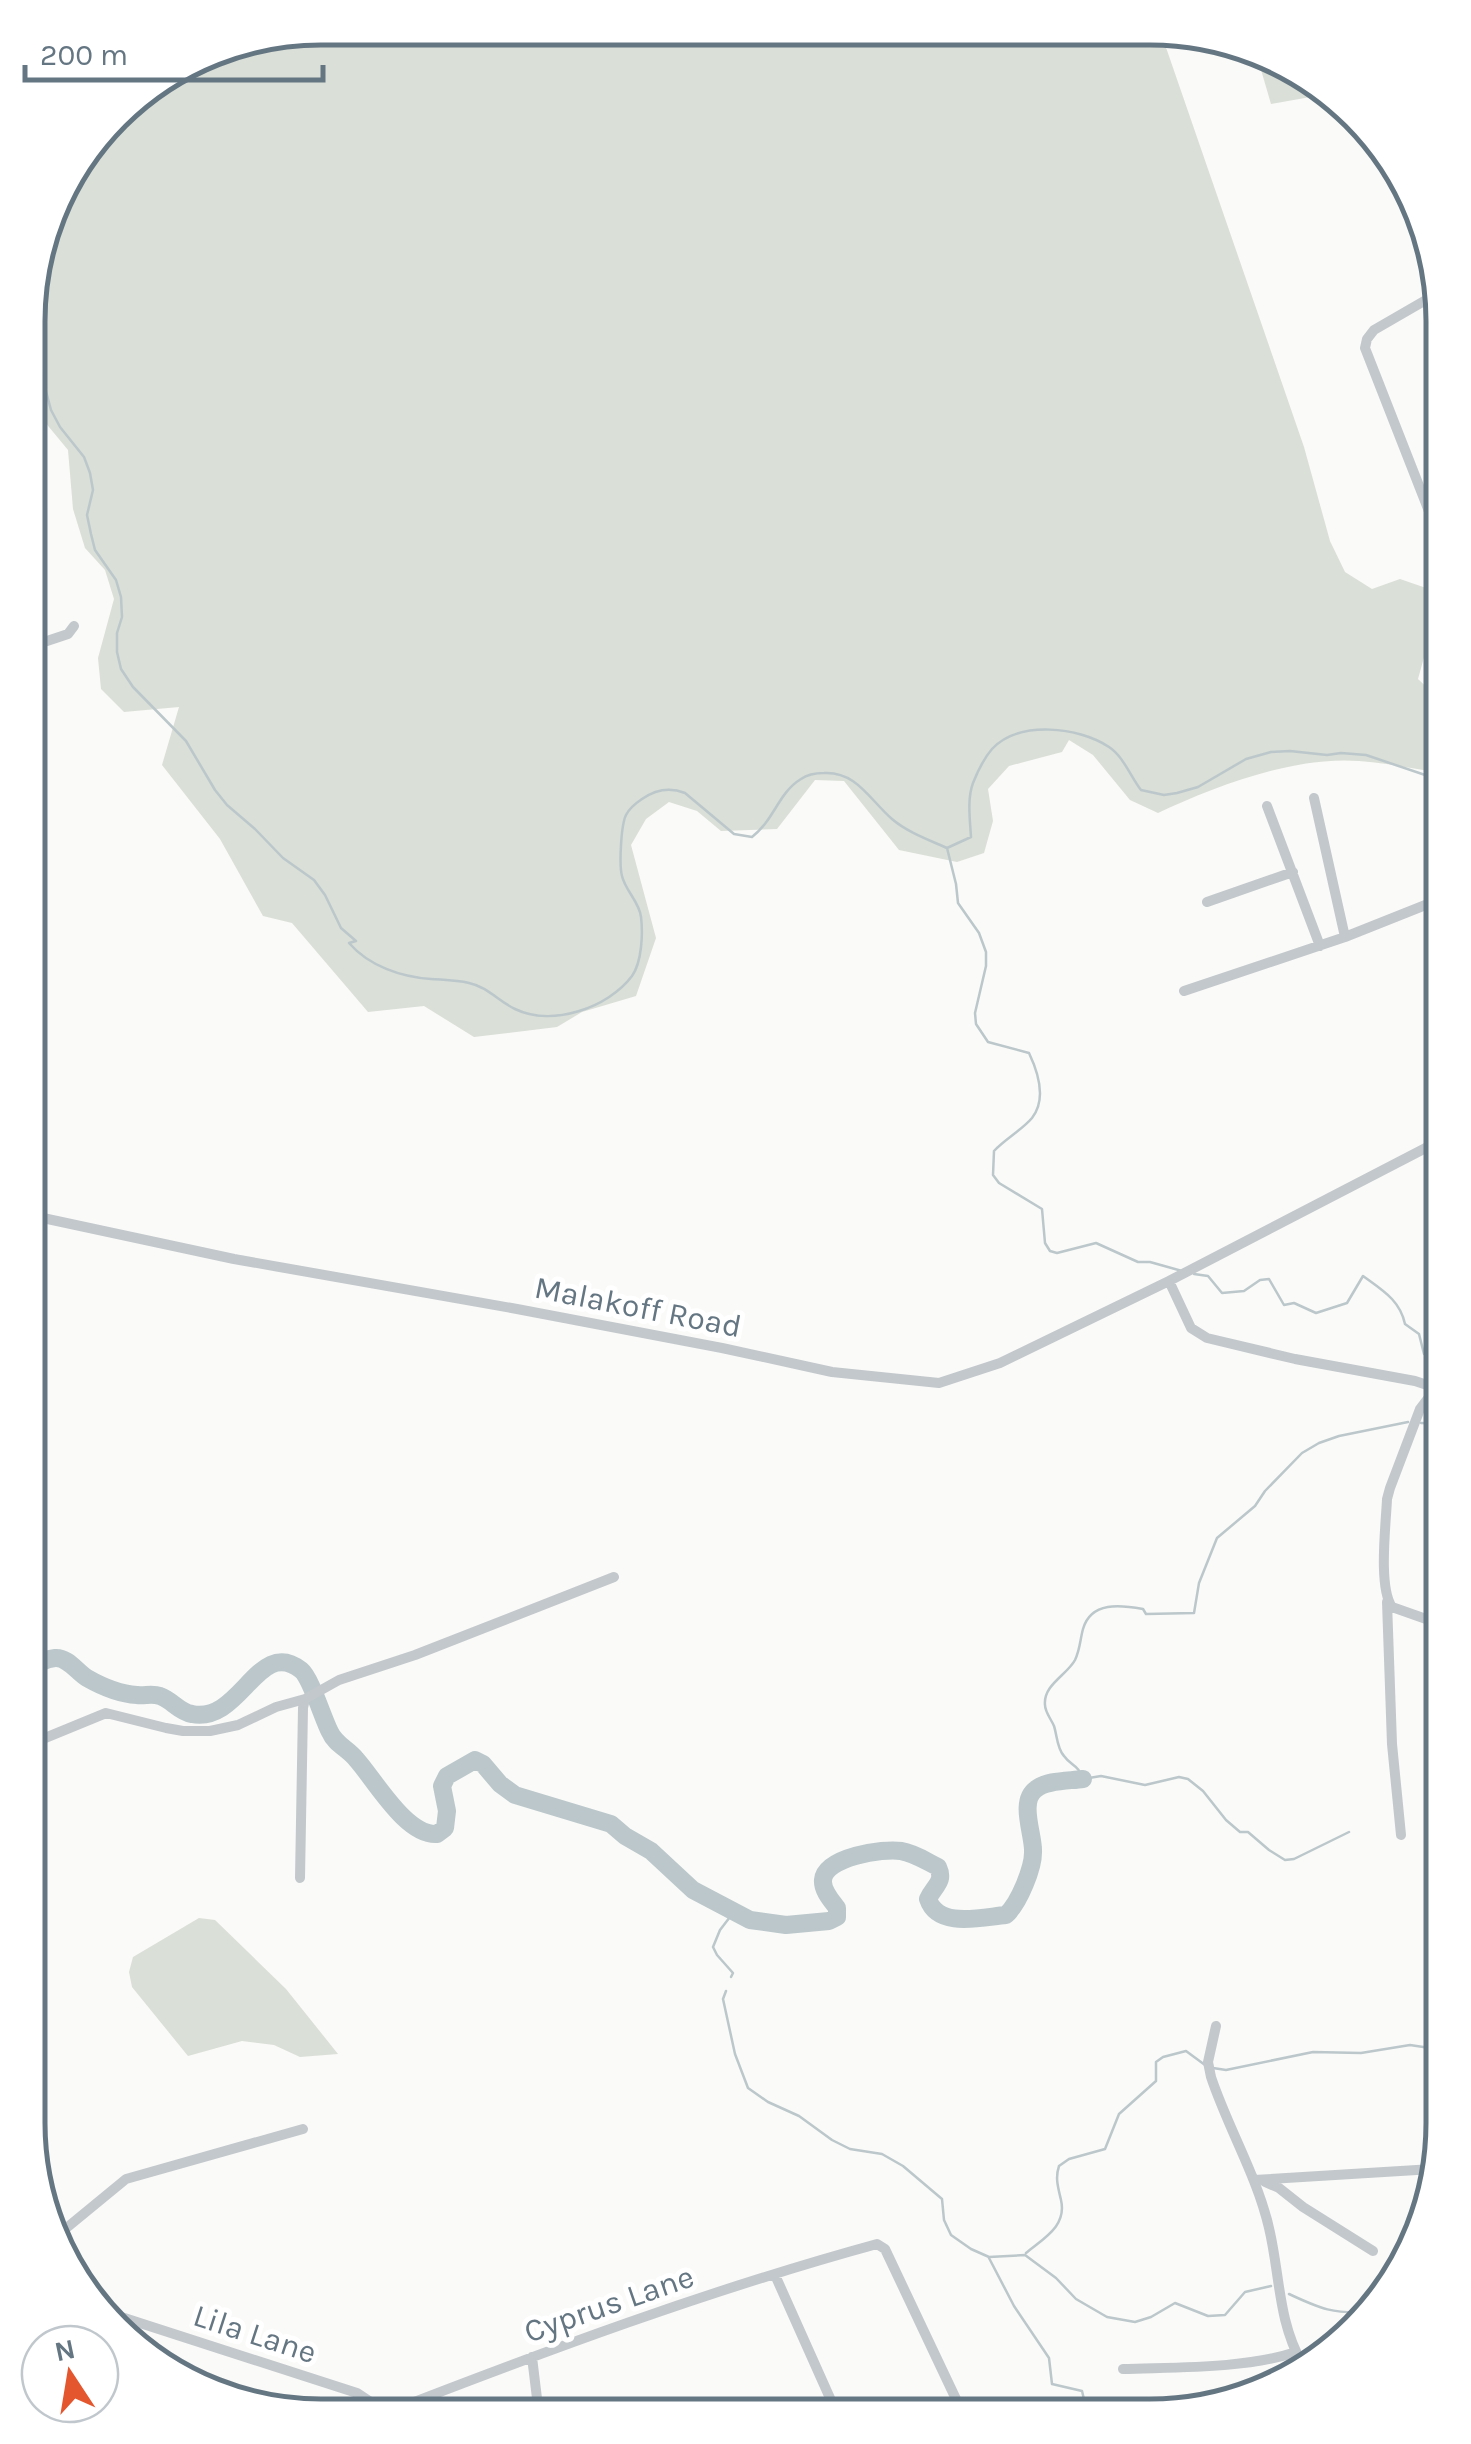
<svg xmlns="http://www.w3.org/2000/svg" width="1471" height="2444" viewBox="0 0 1471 2444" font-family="Karla,sans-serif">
<rect width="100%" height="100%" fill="#fafaf8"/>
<path fill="#dadfd7" d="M321 28 1161 33 1304 447 1330 541 1345 572 1372 589 1400 579 1429 589 1434 621 1418 679 1440 700 1443 696V773C1415 769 1387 763 1359 761 1294 756 1216 786 1158 813L1130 800 1093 755 1069 740 1062 752 1009 766 988 789 993 821 984 853 957 862 899 850 844 781 815 780 777 829 721 831 697 811 669 802 646 819 631 845 656 938 636 996 582 1012 557 1027 474 1037 424 1006 368 1012 292 923 263 916 220 839 162 765 179 707 124 712 101 689 98 658 114 599 105 570 85 548 73 509 68 450 30 404V283L58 191 127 101 209 50Z
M1257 56 1329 89 1333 93 1271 104Z
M199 1918 215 1920 286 1989 338 2054 300 2057 274 2045 242 2041 188 2056 132 1987 129 1972 133 1957Z"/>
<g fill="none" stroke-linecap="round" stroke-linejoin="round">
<path stroke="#bbc7cb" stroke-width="2.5" d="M30 342 33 343 51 410 60 427 84 457 90 473 93 490 87 515 91 534 95 550 116 580 121 597 122 617 117 633V652L121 669 133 687 186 741 215 790 227 805 255 829 283 858 314 880 325 895 341 928 356 941 349 943C369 966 401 977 431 979 444 980 456 980 469 983 488 987 498 1001 515 1009 552 1027 608 1008 632 976 642 962 643 933 641 917 640 903 625 890 622 876 619 865 621 825 626 815 629 809 636 803 642 799 655 790 670 787 685 793L734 834 752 837C775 819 778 793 801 779 808 774 816 773 824 773 856 771 870 800 892 819 907 832 929 840 947 848L971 837C970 820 967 799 973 783 977 773 985 757 992 749 1019 720 1079 727 1109 747 1123 756 1131 777 1141 790L1164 795 1177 793 1198 787 1246 759 1271 752 1290 751 1327 755 1341 753 1366 755 1434 778 1443 777
M947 848 956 884 958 903 979 933 986 952V966L975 1013 976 1024 988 1042 1029 1053C1038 1072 1047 1099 1032 1118 1022 1130 1005 1139 994 1151L993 1175 999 1183 1042 1209 1045 1243 1050 1251 1057 1253 1096 1243 1138 1262H1150L1182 1271
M1194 1274 1208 1276 1222 1293 1244 1291 1260 1280 1269 1279 1284 1305 1294 1303 1316 1313 1347 1303 1363 1276C1382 1290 1400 1300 1405 1324L1419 1334 1424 1354 1443 1359
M1421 1423 1443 1424
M1349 1832 1294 1859 1285 1860 1269 1850 1248 1832H1240L1226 1820 1203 1791 1188 1779 1179 1777 1145 1785 1101 1776 1083 1779C1079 1765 1071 1766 1064 1756 1057 1749 1057 1735 1054 1726 1051 1719 1045 1712 1045 1705 1043 1685 1067 1675 1075 1660 1080 1650 1080 1640 1083 1629 1091 1601 1121 1605 1143 1609L1146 1614 1194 1613 1199 1583 1217 1538 1255 1506 1265 1491 1302 1453 1319 1443 1339 1436 1408 1422
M731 1977 733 1973 717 1955 713 1947 720 1930 733 1913
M726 1991 723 1999 735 2054 748 2088 768 2102 799 2116 832 2140 850 2149 882 2154 903 2166 942 2199 944 2220 951 2235 971 2249 989 2257 1025 2255 1056 2278 1076 2299 1107 2317 1135 2322 1151 2317 1175 2303 1208 2316 1225 2315 1245 2292 1271 2286
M1213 2068 1226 2070 1313 2052 1361 2053 1410 2045 1443 2050
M1026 2253C1044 2238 1067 2226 1061 2200 1058 2187 1055 2178 1059 2166L1069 2159 1105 2149 1119 2114 1156 2081V2062L1163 2057 1186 2051 1205 2065
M989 2258 1014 2306 1049 2358 1052 2384 1082 2391 1088 2416
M1289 2294C1321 2309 1333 2314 1369 2312"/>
<path stroke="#bbc7cb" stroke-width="18" d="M28 1671C35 1665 45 1659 55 1658 68 1657 77 1672 87 1678 101 1686 120 1694 137 1695 145 1696 152 1693 160 1696 172 1700 179 1712 192 1714 241 1724 258 1636 301 1670 311 1678 323 1719 330 1732 335 1744 348 1749 356 1759 375 1780 406 1836 437 1834L445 1828 447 1811 442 1786 447 1776 475 1760 483 1764 500 1784 515 1795 611 1824 625 1836 651 1851 693 1890 750 1920 786 1925 829 1921 837 1917V1908C831 1900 822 1890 823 1880 825 1857 883 1848 901 1851 914 1853 926 1861 938 1867 945 1882 934 1886 928 1899 938 1929 982 1917 1006 1915 1019 1903 1034 1867 1033 1850 1033 1833 1019 1801 1036 1789 1047 1780 1069 1781 1083 1779"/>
<path stroke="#c3c8cc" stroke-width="10" d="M1438 293 1374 330 1367 339 1365 348 1443 547
M29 647 68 634 74 626
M1314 798 1345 937
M1267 806 1320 946
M1437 900 1443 930
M1207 902 1293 872
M1184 991 1345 937 1443 898
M29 1215 234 1259 517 1309 722 1348 832 1372 939 1383 1000 1363 1169 1281 1443 1139
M1169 1281 1191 1328 1207 1338 1295 1359 1415 1381 1436 1388 1443 1386
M1436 1388 1420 1409 1390 1488 1387 1499C1386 1524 1378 1587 1392 1607L1443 1625
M1387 1602 1392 1744 1401 1835
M28 1745 106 1713 166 1728 183 1731H210L238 1725 276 1707 305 1699
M300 1878 303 1708 305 1699 339 1680 415 1655 614 1577
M1216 2026 1208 2062 1211 2077C1228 2128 1257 2176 1269 2228 1280 2274 1278 2322 1302 2363
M1254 2180 1433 2169
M1265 2182 1279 2188 1303 2207 1373 2251
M53 2239 126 2179 303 2129
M775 2275 838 2416
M109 2313 357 2393 369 2401 378 2414
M532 2357 539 2415
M1123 2369C1176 2367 1245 2369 1296 2352
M383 2414C545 2351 709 2290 877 2244L885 2249 964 2416
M794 2414 795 2415"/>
</g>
<g text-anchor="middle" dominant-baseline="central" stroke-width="10" stroke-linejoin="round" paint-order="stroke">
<g font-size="32" fill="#657683" stroke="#fff">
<text transform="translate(638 1307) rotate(11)">Malakoff Road</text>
<text transform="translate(609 2304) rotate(-19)">Cyprus Lane</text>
<text transform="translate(255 2334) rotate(18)">Lila Lane</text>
</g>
</g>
<path d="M0 0H1471V2444H0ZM321 45H1150A276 276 0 0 1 1426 321V2123A276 276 0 0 1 1150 2399H321A276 276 0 0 1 45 2123V321A276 276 0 0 1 321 45Z" fill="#fff" fill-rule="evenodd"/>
<path fill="none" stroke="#657683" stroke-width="5" d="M321 45H1150A276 276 0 0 1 1426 321V2123A276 276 0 0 1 1150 2399H321A276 276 0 0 1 45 2123V321A276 276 0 0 1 321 45Z"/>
<g transform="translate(70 2374) rotate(348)"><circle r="48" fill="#ffffff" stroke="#c1c8cd" stroke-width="2.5"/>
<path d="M0-8L18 38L0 25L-18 38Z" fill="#e4572e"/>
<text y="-15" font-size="28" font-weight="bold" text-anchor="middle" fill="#657683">N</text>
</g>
<path d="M25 65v15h298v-15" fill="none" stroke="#657683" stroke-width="5"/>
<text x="40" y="65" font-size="30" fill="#657683" stroke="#ffffff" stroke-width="8" paint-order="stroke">200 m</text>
</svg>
